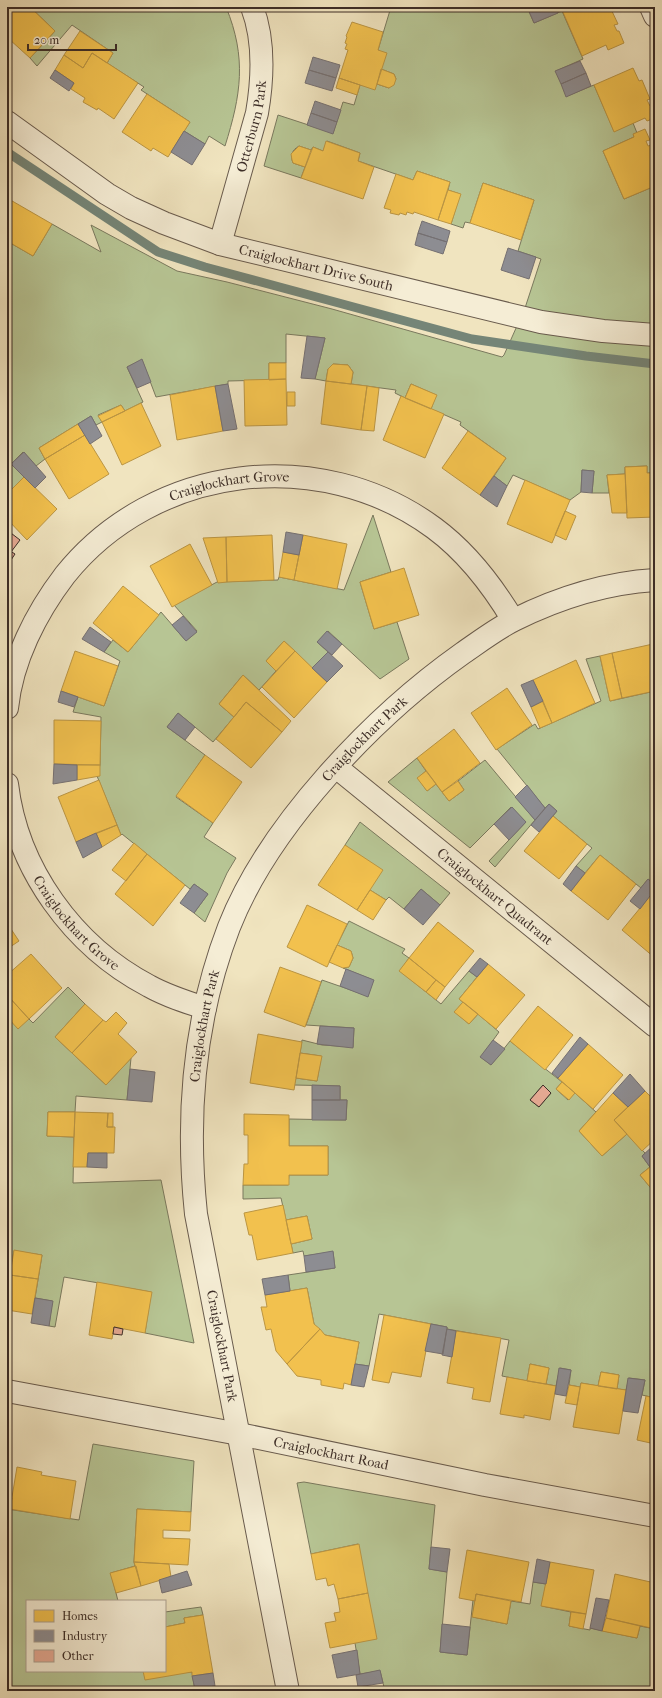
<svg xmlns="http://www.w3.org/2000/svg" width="662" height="1698" viewBox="0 0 662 1698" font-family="'IM FELL French Canon',serif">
<rect width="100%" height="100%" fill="#f0e4bf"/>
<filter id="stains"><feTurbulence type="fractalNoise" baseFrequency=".005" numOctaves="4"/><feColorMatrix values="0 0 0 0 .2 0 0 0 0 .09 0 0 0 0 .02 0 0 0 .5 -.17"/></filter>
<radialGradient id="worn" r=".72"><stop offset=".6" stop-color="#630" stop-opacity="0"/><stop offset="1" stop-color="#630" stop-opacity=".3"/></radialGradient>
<path fill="#b7c594" stroke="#7a795e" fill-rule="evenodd" d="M30 7H226C247 58 241 95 225 146L209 136 205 144 184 131 190 122 141 90 144 87 107 63 113 53 72 25 37 66 30 58 55 31Z
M391 7H527L534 23 562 11 583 59 556 71 567 96 594 85 614 131 633 123 637 133 634 137 603 151 624 199 655 186V473H647V466L625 467V474L607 475 609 493H592L594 471 582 470 581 492 570 500 513 475 507 486 494 476 506 458 460 425 461 422 431 409 436 395 411 384 405 398 395 393 396 390 351 384 353 372 348 365 333 364 328 369 326 381 315 379 325 338 286 334V363H269V380L228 381V384L156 397 142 360 127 367 143 402 125 411 121 405 98 415 102 422 96 425 91 416 39 448 45 459 36 466 23 452 11 464 24 477 9 493 7 491V241L33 256 52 224 101 252 91 225 177 271 227 282 332 309 502 357 504 355 525 308 541 259 518 251 534 200 483 183 470 223 465 222 463 228 451 224 460 194 448 190 450 182 417 171 413 180 358 161 360 153 327 141 323 151 313 147 311 150 299 146C292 150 290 155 293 163L305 167 301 178 264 166 278 115 333 133 343 102 354 105 360 85 377 84 389 88 396 79 394 74 381 69 378 50Z
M373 515 391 572 360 582 374 629 397 622 409 659 380 679 328 631 317 642 328 652 312 668 284 641 266 661 276 671 259 690 243 675 219 704 234 717 213 742 178 713 167 727 205 755 176 797 213 823 204 837 236 858 227 873 205 922 194 913 208 894 194 884 190 889 122 834 121 835 97 776 100 765 101 717 73 712 78 697 104 706 120 661 104 652 113 640 128 652 161 612 186 641 197 631 174 605 217 582 278 580 279 577 344 590Z
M600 656 610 701 655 691V885L648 879 641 888 600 855 585 873 576 866 592 848 553 816 557 811 549 804 545 808 497 749 535 724 538 729 601 701 586 659Z
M417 758 426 771 418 778 427 791 436 784 449 801 464 790 458 781 485 760 535 820 495 867 489 861 526 822 511 807 470 848 388 782Z
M360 822 450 893 440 905 421 889 404 909 389 897 386 900 370 890 345 845Z
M349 921 405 949 402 953 409 958 400 971 441 1004 469 971 477 977 459 999 463 1002 455 1012 469 1024 478 1014 499 1032 481 1057 491 1065 510 1041 562 1082 556 1089 568 1100 575 1093 596 1112 579 1131 602 1156 627 1134 645 1153 642 1156 650 1167 640 1175 655 1193V1398L642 1395 645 1380 629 1378 626 1390 617 1389 619 1375 601 1372 598 1386 581 1383 580 1387 569 1385 571 1370 560 1368 556 1386 546 1384 549 1368 530 1364 527 1381 502 1376 509 1340 447 1329V1327L379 1314 369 1366 355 1364 359 1342 325 1335 314 1324 307 1288 290 1291 288 1275 335 1268 333 1252 304 1256 303 1251 293 1253 291 1244 312 1239 307 1216 286 1220 281 1198 243 1199V1185H288L289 1175H328V1146H289V1119L346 1120 347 1100H340V1086L294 1085 296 1078 317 1081 321 1056 300 1053 302 1040 322 1045 353 1047 354 1028 306 1025 322 980 368 996 373 980 343 968 349 967 353 958 351 951 337 945ZM542 1086 551 1093 539 1107 530 1100Z
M68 987 85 1004 55 1037 106 1085 131 1058 127 1100 76 1096 75 1112H48L47 1136 74 1137 73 1183 161 1180 194 1343 145 1333 151 1292 64 1277 55 1327 49 1326 52 1301 35 1298 42 1255 14 1251 11 1269 7 1268V1017L29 1019 33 1023Z
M93 1444 194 1461 191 1512 137 1509 134 1562 135 1566 111 1573 118 1601H27V1671L192 1672 195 1691H7V1509L79 1520Z
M304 1482 435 1505 429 1569 447 1572 440 1652 467 1655 473 1600 475 1601 473 1617 507 1624 511 1601 530 1604 533 1582 546 1584 542 1606 571 1612 569 1626 590 1630V1628L637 1638 640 1626 655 1629V1691H385L380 1671 360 1674 355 1643 358 1544 311 1554 297 1483Z
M201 1607 203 1615 184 1618 185 1623 165 1627V1612Z"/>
<path fill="#f2c14e" stroke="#bb9542" d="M7 7H30L55 31 30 58 9 39 7 42Z
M569 7H610L618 24 614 25 617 31H619L624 43 608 50 606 45 582 56 562 10Z
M352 22 383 32 378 50 387 53 375 90 339 78 348 50 345 49 347 44 345 43 347 37 346 36Z
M80 31 113 53 107 63 92 53 83 68 64 55Z
M92 53 138 83 114 119 98 108 97 110 83 102 85 98 71 89 74 83 55 70 64 55 83 68Z
M633 68 639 81 642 80 650 99 647 100 650 106 652 104 655 110V118L647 121 645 118 614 132 594 85Z
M381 69 394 74 396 79 394 85 389 88 377 84Z
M339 78 360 85 357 95 336 88Z
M147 94 190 122 168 157 153 148 151 151 122 132Z
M645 129 650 140 646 141 648 146 652 145 655 153V186L624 199 603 151 634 137 633 134Z
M326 141 360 153 358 161 374 167 363 199 301 178 313 147 323 151Z
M299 146 311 150 305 167 293 163 292 160 291 154Z
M417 171 450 182 438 220 414 212 413 214 407 212 406 215 400 213 399 215 390 213 391 210 384 208 396 174 413 180Z
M483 183 534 200 521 240 470 223Z
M448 190 461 194 451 224 438 220Z
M7 198 52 224 33 256 7 241Z
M269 363H286V379L269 380Z
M333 364 348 365 353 372 351 384 326 381 328 369Z
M286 379 287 425 245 426 244 380Z
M326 381 367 386 361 430 321 424Z
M411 384 437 395 431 409 405 398Z
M215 386 223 431 177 440 170 395Z
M367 386 379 388 374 431 361 430Z
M287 392H295V406H287Z
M401 396 444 414 425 458 383 440Z
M141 403 161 446 122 465 102 422Z
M121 405 125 411 102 422 98 416Z
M78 424 85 435 45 459 39 448Z
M468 431 506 458 480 495 442 468Z
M85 435 109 474 69 499 45 459Z
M647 466V473H655V517L627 518 625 467Z
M625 474 627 513H612L607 475Z
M24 477 57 509 27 540 7 519V494Z
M525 480 570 500 552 543 507 524Z
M565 511 576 516 566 540 555 535Z
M272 535 274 580 227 582 226 537Z
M303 535 347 544 337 589 294 580Z
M226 537 227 582 218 583 203 538Z
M190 544 212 585 172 607 150 566Z
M283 552 299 555 294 580 279 577Z
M404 568 419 615 374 629 360 582Z
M123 586 159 615 128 652 93 623Z
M284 641 295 651 276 671 266 661Z
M653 644 655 654V691L622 698 612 653Z
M75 651 118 666 104 706 61 691Z
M295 651 327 682 294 718 262 687Z
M612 653 622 698 610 701 600 656Z
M576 660 595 703 552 723 533 680Z
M243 675 291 721 282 732 246 702 234 717 219 704Z
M507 688 532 725 496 750 471 713Z
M543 701 552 723 540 728 531 707Z
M246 702 282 732 251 768 216 739Z
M54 720 101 721 100 765 54 764Z
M454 729 480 763 442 792 417 758Z
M205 755 242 782 213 823 176 796Z
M77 765H100V776L77 780Z
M426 771 436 784 427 791 417 778Z
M99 780 117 825 76 842 58 797Z
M458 781 464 790 449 801 442 792Z
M553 816 587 844 559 879 524 851Z
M117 825 121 835 102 847 96 833Z
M134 843 147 854 126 881 112 870Z
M345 845 383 870 357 910 318 885Z
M147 854 185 885 153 926 115 894Z
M600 855 636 884 608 920 571 891Z
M370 890 386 900 373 920 357 910Z
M650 896 655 900V958L622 930Z
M307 905 347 924 327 967 287 947Z
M438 922 474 951 445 987 409 958Z
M7 923 19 941 7 949Z
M337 945 351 951 353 958 349 967 343 968 329 962Z
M31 954 62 988 29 1019 7 995V975Z
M409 958 436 980 426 992 399 971Z
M488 964 525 995 496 1029 459 999Z
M280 967 321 982 305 1027 264 1012Z
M436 980 445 987 436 1000 426 992Z
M9 997 29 1019 18 1029 7 1017V999Z
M463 1002 478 1014 469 1024 454 1012Z
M85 1004 103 1020 72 1053 55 1037Z
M538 1006 573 1035 545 1070 510 1041Z
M116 1012 127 1023 118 1034 137 1052 106 1085 72 1053 103 1020 106 1022Z
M258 1034 302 1042 294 1090 250 1083Z
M588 1044 623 1075 593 1109 558 1078Z
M300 1053 322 1056 317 1081 296 1078Z
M562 1082 575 1093 569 1100 556 1089Z
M645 1091 655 1101V1139L642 1151 614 1120Z
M613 1093 628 1107 614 1120 627 1134 602 1156 579 1131Z
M48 1112H75L74 1137 47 1136Z
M75 1112 108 1113 107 1127H115L114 1153H88L87 1167H73Z
M108 1113H113V1127H107Z
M244 1114 289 1115V1146H328V1175H289V1185H243L244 1164H248V1135H244Z
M655 1163V1172L650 1167Z
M650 1167 655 1172V1193L640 1175Z
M283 1205 293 1253 257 1260 252 1235H249L244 1213Z
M307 1216 312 1239 291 1244 286 1220Z
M14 1250 42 1255 38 1279 10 1275Z
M7 1268 11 1269 10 1275 38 1279 32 1314 7 1310Z
M97 1282 152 1292 145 1333 114 1327 112 1339 89 1335Z
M307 1288 314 1324 320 1329 287 1364 276 1351 271 1329 266 1330 261 1307H267L265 1295Z
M384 1315 431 1324 421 1377 392 1372 389 1383 372 1380Z
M320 1329 325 1335 359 1342 351 1385 344 1383 343 1389 321 1385V1380L297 1376 287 1364Z
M456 1331 501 1338 490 1402 472 1399 474 1388 447 1383Z
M530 1364 549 1368 546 1384 527 1381Z
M601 1372 619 1375 617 1389 598 1386Z
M507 1377 556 1386 550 1420 524 1415V1418L500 1414Z
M581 1383 626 1390 619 1434 573 1427Z
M569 1385 580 1387 577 1405 565 1403Z
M646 1396 655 1398V1444L637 1440Z
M17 1467 42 1472 41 1475 76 1481 70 1519 10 1509Z
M7 1497 12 1498 10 1509H7Z
M137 1509 191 1512 190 1531 163 1530V1538L190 1539 188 1565 134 1562Z
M359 1544 368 1593 338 1599 334 1584 328 1586 326 1578 316 1580 311 1554Z
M467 1550 529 1562 521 1602 476 1594 475 1601 459 1598Z
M134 1562 169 1564 171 1577 141 1586Z
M550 1562 594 1570 586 1614 541 1606Z
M136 1566 141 1586 116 1593 110 1573Z
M615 1574 655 1583V1610L651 1628 606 1618Z
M368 1593 377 1639 330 1648 325 1623 336 1621 334 1613 340 1612 338 1599Z
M476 1594 511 1601 507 1624 472 1617Z
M571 1612 586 1614 583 1629 569 1626Z
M203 1615 213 1673 192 1676V1672L145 1680 143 1671H165V1627L185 1623 184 1618Z
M606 1618 640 1626 637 1638 602 1631Z"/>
<path fill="#8d8d92" stroke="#757072" d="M533 7H555L558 13 534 23 528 9Z
M313 57 340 65 336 78 309 70Z
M580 61 586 73 561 84 555 71Z
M55 70 74 83 69 91 50 78Z
M309 70 336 78 332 91 305 83Z
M586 73 591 86 566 97 561 84Z
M315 101 341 110 337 122 311 113Z
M311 113 337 122 333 134 307 125Z
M184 131 205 144 192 165 171 152Z
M422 221 450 231 447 242 418 233Z
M418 233 447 242 443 254 415 245Z
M508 248 536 257 529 279 501 270Z
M307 336 325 338 315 379 301 378Z
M142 359 151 382 137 388 127 367Z
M228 384 237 429 223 431 215 386Z
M91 416 102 436 90 444 78 424Z
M24 452 46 477 35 488 11 464Z
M582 470 594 471 592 493 581 492Z
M494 476 507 486 497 507 480 495Z
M286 532 303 535 299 555 283 552Z
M183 616 197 632 186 641 172 625Z
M90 627 111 642 104 652 82 639Z
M327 631 342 644 332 655 317 642Z
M328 652 343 666 327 682 312 668Z
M533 680 543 701 531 707 521 685Z
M61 691 78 697 74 707 58 702Z
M178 713 195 727 185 740 167 727Z
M54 764 77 765V780L53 784Z
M527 785 545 808 535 820 515 797Z
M549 804 557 811 539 832 531 825Z
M512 807 526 822 509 840 494 824Z
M96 833 102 847 83 858 76 842Z
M576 866 585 873 571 891 563 884Z
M648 879 655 885V900L650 896 640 909 630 901Z
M194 884 208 894 194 913 180 903Z
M421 889 440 905 423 925 404 909Z
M480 958 488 964 477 977 469 971Z
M346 969 374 980 368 997 340 986Z
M320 1026 354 1028 353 1048 317 1044Z
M580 1037 588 1044 558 1078 552 1073Z
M493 1040 505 1049 491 1065 480 1057Z
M130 1069 155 1072 152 1102 127 1100Z
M630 1074 645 1091 628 1107 613 1093Z
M312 1085 340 1086V1100H312Z
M312 1100H347L346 1120H312Z
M655 1144V1163L650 1167 642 1156Z
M88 1153H107V1168L87 1167Z
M333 1251 335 1268 306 1272 304 1256Z
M288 1275 290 1291 265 1295 262 1279Z
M35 1298 53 1301 49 1326 31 1323Z
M431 1324 447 1327 443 1354 425 1351Z
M447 1329 456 1331 452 1357 442 1355Z
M355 1364 369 1366 364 1387 351 1385Z
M559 1368 571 1370 566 1396 555 1394Z
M628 1378 645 1380 638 1413 623 1411Z
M431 1547 450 1549 447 1572 429 1569Z
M537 1559 550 1562 546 1584 533 1582Z
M187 1571 192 1585 162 1593 159 1580Z
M596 1598 609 1600 602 1631 590 1628Z
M442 1624 470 1627 467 1655 440 1652Z
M357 1650 360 1674 337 1678 332 1655Z
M380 1670 383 1683 358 1687 356 1675Z
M213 1673 215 1686 195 1689 192 1676Z
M215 1686 216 1691H195V1689Z"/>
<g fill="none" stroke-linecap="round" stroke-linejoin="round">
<path stroke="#758577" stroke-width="9" d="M7 152 158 252 205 267 472 339 586 356 655 364"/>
</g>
<path fill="#e6aa94" stroke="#3c2d27" d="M7 530 20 540 11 552 7 549Z
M7 549 15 554 7 566Z
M543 1085 551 1093 539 1107 530 1100Z
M114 1327 123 1329 122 1335 113 1334Z"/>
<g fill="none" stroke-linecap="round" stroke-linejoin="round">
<defs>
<g id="minor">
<path d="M651 7 655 16"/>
<path id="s1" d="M7 122 107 194 131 208 164 223 220 244 541 322 603 331 655 335"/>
<path id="s2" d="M220 244 257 113C263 78 265 41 252 7"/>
<path id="s3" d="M7 708C12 660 36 613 65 575 154 464 320 444 434 528 468 553 492 585 513 620"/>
<path id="s4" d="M336 767 655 1026"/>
<path id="s5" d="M7 784C17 869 73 946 149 986 167 996 186 1002 205 1008"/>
<path id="s6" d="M7 1391 239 1434 485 1485 655 1516"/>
<path id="s7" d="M288 1691 196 1214C186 1118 194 1018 229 927 269 825 374 716 463 653 479 642 496 629 514 620 558 598 606 583 655 580"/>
</g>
</defs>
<use href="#minor" stroke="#695b4d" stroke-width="24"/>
<use href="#minor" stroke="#f5edd5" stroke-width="22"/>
</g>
<g text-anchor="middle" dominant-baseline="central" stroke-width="4" stroke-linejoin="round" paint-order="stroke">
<g font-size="14" fill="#3c2d27" stroke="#f5edd5">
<text stroke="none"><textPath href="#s2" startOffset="122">Otterburn Park</textPath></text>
<text stroke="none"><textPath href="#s1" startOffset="346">Craiglockhart Drive South</textPath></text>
<text stroke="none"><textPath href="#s3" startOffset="340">Craiglockhart Grove</textPath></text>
<text stroke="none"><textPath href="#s7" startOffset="1011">Craiglockhart Park</textPath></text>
<text stroke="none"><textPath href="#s4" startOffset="205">Craiglockhart Quadrant</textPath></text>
<text stroke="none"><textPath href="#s5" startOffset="159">Craiglockhart Grove</textPath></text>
<text stroke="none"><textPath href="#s7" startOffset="675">Craiglockhart Park</textPath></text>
<text transform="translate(222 1346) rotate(79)">Craiglockhart Park</text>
<text stroke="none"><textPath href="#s6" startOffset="330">Craiglockhart Road</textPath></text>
</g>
</g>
<rect width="662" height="1698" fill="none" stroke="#f0e4bf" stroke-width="24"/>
<rect x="8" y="8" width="646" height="1682" fill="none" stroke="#3c2d27" stroke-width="2"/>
<rect x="12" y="12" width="638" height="1674" fill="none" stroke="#3c2d27"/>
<rect x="26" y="1600" width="140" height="72" fill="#f5edd5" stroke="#aba08f"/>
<rect x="34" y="1610" width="20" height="12" fill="#f2c14e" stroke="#aba08f"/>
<text x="62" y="1620" font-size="12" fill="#3c2d27">Homes</text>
<rect x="34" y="1630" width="20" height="12" fill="#8d8d92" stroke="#aba08f"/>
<text x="62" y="1640" font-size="12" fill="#3c2d27">Industry</text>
<rect x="34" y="1650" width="20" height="12" fill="#e6aa94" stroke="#aba08f"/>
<text x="62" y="1660" font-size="12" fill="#3c2d27">Other</text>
<path d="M28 44v6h88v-6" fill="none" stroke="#3c2d27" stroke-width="2"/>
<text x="34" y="44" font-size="12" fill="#3c2d27" stroke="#f5edd5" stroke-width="3" paint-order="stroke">20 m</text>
<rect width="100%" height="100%" filter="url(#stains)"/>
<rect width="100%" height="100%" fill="url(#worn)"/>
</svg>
